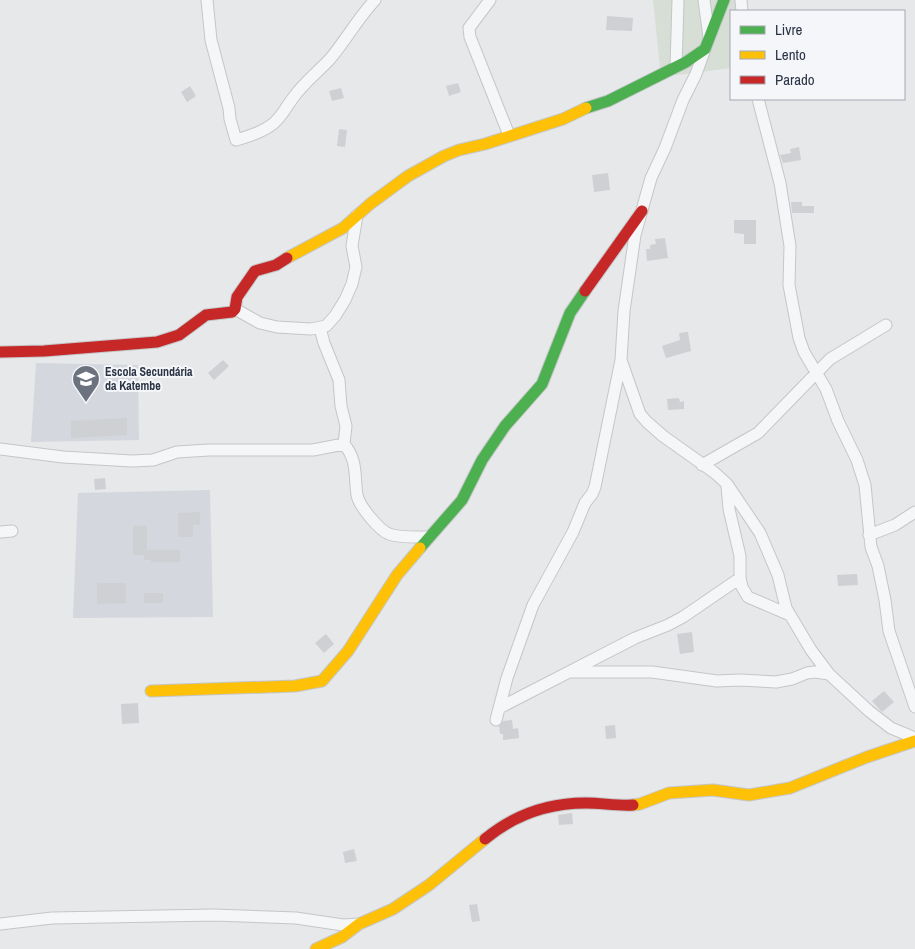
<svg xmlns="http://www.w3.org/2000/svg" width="915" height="949" viewBox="0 0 915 949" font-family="'Archivo Narrow',sans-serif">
<rect width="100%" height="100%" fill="#e6e8ea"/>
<path fill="#d4d7dd" d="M36 363 138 365 139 440 31 442Z
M210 490 213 617 73 618 78 493Z"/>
<path fill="#d6ded6" d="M653 0H740L741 11H731V68L661 77Z"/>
<path fill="#ced0d3" d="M607 16 633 18 632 31 606 30Z
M458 83 461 92 449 96 446 86Z
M190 86 196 96 187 102 181 92Z
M341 88 344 98 332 101 329 91Z
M339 129 347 130 345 147 337 146Z
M799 147 801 160 783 163 780 155 791 153 790 149Z
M608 173 610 190 594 192 592 175Z
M791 202H802V206H814V213H792Z
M734 220H756V244H744V234L734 233Z
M665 238 668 258 647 261 646 249H650V245L656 244 655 239Z
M688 332 691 351 666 358 662 346 680 340 679 333Z
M223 360 229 366 214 380 208 373Z
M679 398 680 402 684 401V409L668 410 667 399Z
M127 418V435L71 438V421Z
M105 478 106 489 95 490 94 479Z
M200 512V525H193V537H178V513Z
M133 526H147V550H180V562H151V560H144V555H133Z
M857 574 858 585 838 586 837 575Z
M97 583H126V603L97 604Z
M144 593H163V603H144Z
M692 632 694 652 680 654 677 634Z
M326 634 334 644 324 653 315 643Z
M884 691 894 702 882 712 872 701Z
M138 703 139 723 122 724 121 704Z
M512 720 513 729 518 728 519 738 503 740V734H500L499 726 503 721Z
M615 725 616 738 606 739 605 726Z
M572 813 573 824 559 825 558 815Z
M354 849 357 861 345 863 343 852Z
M477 904 480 921 472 922 469 905Z"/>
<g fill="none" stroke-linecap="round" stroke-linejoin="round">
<defs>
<path id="street" d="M207 0 211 40 229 108 230 119 236 140C249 136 263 132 274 123 283 115 286 107 293 98 303 83 318 72 330 59 346 40 358 18 375 0
M490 0 469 28 470 37 509 135
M704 0 709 37
M741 0 742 11
M676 67 678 0
M758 99 780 183 790 246 789 285 799 338 804 352 826 389 838 421 857 460 865 485 871 547 878 566 885 600 889 631 915 707
M235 309 260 323 277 327 311 329 326 326 335 316 345 300 352 284 356 267 352 246 357 215
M621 360 640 414 647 422 663 436 715 473 727 484 760 533 778 575 786 608 811 650 829 674 869 711 891 728 915 738
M344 444C358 461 354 475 357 495 359 506 379 530 389 534 400 538 416 537 428 537
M0 449 63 457 132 461 153 460 177 452 209 450H313L344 444 346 426 341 406 339 380 324 343 320 328
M702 465 758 433 830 359 886 325
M727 486 729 509 740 556V578L742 587 748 597 790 615
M0 532 12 531
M869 535 895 525 915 512
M571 672H652L717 681 740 680 776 682 792 679 807 673 815 672 829 674
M499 708 635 638 668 625 683 617 740 578
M496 720 507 678 533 605 573 532 585 503 592 494 595 487 621 360 624 311 635 235 651 178 665 148 683 100 696 74 705 49
M0 924 52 918 214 915 296 918 343 925 359 924"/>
<path id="fast" d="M586 108 608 101 686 62 705 49 724 0
M420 548 462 500 482 460 505 426 542 384 570 313 585 291"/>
<path id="slow" d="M287 258 343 228 370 204 408 176 444 156 459 150 485 144 563 119 586 108
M151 691 295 686 322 681 348 651 397 575 420 548
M633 805 640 804 669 793 713 790 749 795 790 788 867 757 915 741
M316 949 342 937 359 924 393 909 429 885 485 839"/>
<path id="jam" d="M585 291 642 211
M0 352 44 351 157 342 179 335 206 315 232 312 235 309 237 297 255 271 276 265 287 258
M485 839C514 815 549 803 586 803 602 803 617 806 633 805"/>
</defs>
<use href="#street" stroke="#c4c6c8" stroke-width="13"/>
<use href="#fast" stroke="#c4c6c8" stroke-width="13"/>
<use href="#slow" stroke="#c4c6c8" stroke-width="13"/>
<use href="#jam" stroke="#c4c6c8" stroke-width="13"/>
<use href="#street" stroke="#f5f6f7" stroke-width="11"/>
<use href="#fast" stroke="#4caf50" stroke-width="11"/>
<use href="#slow" stroke="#ffc107" stroke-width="11"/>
<use href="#jam" stroke="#c62828" stroke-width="11"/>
</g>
<defs>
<symbol id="school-pin" viewBox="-11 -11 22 30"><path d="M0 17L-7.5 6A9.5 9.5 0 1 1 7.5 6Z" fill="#6c737f" stroke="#f4f6f9"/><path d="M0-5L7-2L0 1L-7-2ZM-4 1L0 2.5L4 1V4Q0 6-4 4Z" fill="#fff"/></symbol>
</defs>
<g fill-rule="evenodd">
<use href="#school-pin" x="70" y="363" width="32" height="43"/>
</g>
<g text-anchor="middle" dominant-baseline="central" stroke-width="4" stroke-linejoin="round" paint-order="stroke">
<g font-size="12" font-weight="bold" fill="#2b3445" stroke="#f4f6f9" text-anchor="start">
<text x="105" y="372">Escola Secundária<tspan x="105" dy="14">da Katembe</tspan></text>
</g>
</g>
<rect x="730" y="10" width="175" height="90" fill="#f4f6f9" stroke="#a4a8b1"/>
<rect x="740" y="26" width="25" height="8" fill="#4caf50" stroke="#a4a8b1"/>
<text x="775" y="35" font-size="15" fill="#2b3445">Livre</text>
<rect x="740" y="51" width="25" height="8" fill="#ffc107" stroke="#a4a8b1"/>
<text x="775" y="60" font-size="15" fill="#2b3445">Lento</text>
<rect x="740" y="76" width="25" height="8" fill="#c62828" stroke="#a4a8b1"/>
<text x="775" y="85" font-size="15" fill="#2b3445">Parado</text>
</svg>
